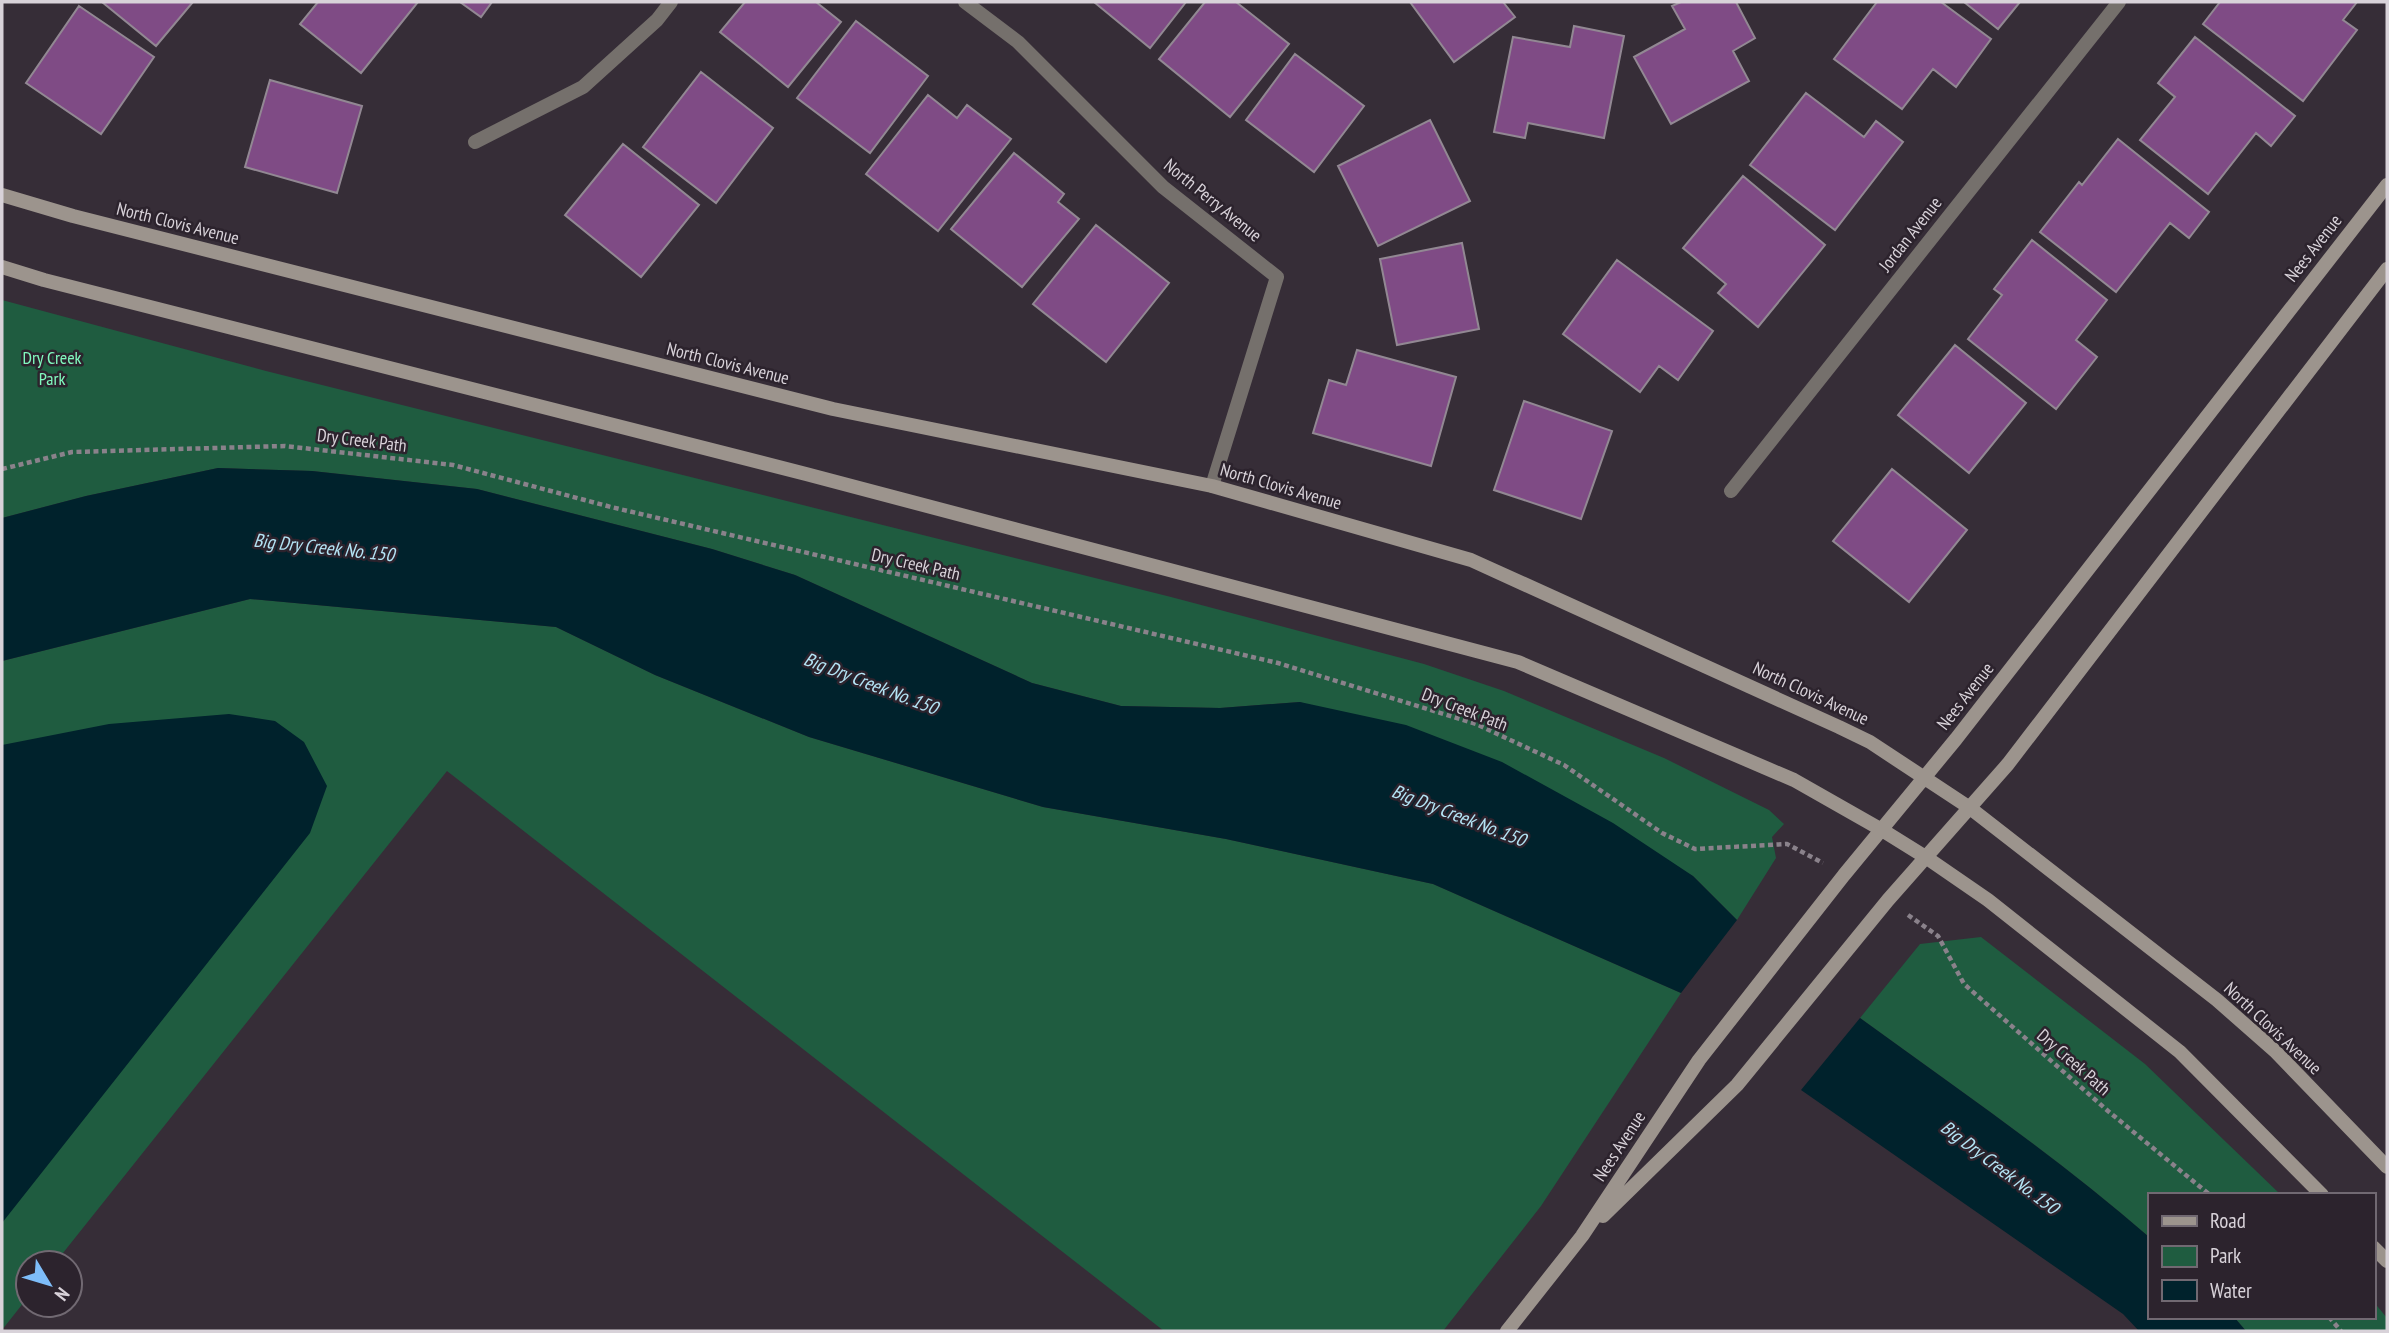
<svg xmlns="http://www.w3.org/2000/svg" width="2389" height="1333" viewBox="0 0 2389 1333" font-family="'PT Sans Narrow',sans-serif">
<rect width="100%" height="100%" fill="#362d37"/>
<path fill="#1f5c40" d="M2 300 266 371 1171 597 1424 664 1504 691 1664 758 1769 810 1784 824 1772 837 1776 858 1737 920 1693 876 1300 702 1220 708 1121 706 1032 683 795 575 712 549 477 489 312 471 218 468 86 496 2 518Z
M250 599 556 627 655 675 809 737 1043 807 1226 839 1433 884 1681 993 1541 1206 1443 1331H1164L447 771 55 1263H28V1297L2 1330V661Z
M1981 937 2145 1064 2281 1195H2149V1237C2058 1158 1958 1089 1860 1018L1920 944Z
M2373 1301 2387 1318V1331H2246L2234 1317H2373Z"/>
<path fill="#00222c" d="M218 468 312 471 477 489 712 549 795 575 1032 683 1121 706 1220 708 1300 702 1406 725 1502 762 1613 823 1693 876 1737 920 1681 993 1433 884 1226 839 1043 807 809 737 655 675 556 627 250 599 2 661V518L86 496Z
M229 714 275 721 304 742 327 786 310 833 2 1223V745L109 724Z
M1860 1018C1958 1089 2058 1158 2149 1237V1317H2234L2246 1331H2139L2123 1314 1801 1090Z"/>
<path fill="#7f4b85" stroke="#928893" stroke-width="2" d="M102 2H193L156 46Z
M318 2H418L361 73 300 24Z
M460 2H492L481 17Z
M745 2H816L841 22 788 87 720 32Z
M1094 2H1186L1150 48Z
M1205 2H1236L1289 44 1230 117 1159 59Z
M1410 2H1503L1515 17 1454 62Z
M1681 2H1736L1755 38 1733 51 1749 81 1671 124 1634 57 1685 29 1672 6Z
M1877 2H1941L1991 39 1956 87 1933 69 1902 109 1834 59Z
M1964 2H2020L1998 29Z
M2220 2H2357L2343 20 2357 30 2303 101 2203 24Z
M79 6 154 57 101 134 26 83Z
M856 21 928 76 870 153 797 98Z
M1574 26 1624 36 1604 138 1528 123 1525 138 1494 132 1513 37 1570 47Z
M2195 37 2295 116 2271 146 2256 133 2208 194 2140 140 2175 97 2158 83Z
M1295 54 1364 106 1314 172 1246 120Z
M701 72 773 128 716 203 643 147Z
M270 80 362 106 337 193 245 167Z
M1806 93 1864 137 1876 121 1903 142 1835 230 1750 165Z
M928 95 957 118 967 105 1011 139 938 231 866 174Z
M1430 120 1470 201 1378 246 1338 166Z
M2118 139 2209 212 2189 238 2170 223 2116 292 2040 232 2079 182 2082 185Z
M623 144 699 205 641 277 565 215Z
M1014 153 1064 194 1058 202 1079 219 1022 287 951 229Z
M1743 176 1825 245 1758 327 1718 293 1726 284 1683 248Z
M1096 225 1169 283 1106 362 1033 304Z
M2032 240 2107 300 2076 340 2097 357 2056 409 1968 339 2002 295 1994 289Z
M1462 243 1479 329 1397 345 1380 259Z
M1617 260 1713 331 1678 380 1659 366 1640 392 1563 334Z
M1955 345 2026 403 1969 473 1898 415Z
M1357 350 1456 377 1431 466 1313 433 1329 380 1346 385Z
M1524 401 1612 431 1581 519 1494 490Z
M1892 469 1967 530 1909 602 1833 541Z"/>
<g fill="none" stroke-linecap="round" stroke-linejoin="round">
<path stroke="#8a828b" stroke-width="4.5" stroke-dasharray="5 3.5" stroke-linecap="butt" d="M2 469 72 452 285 446 453 465 611 507 1278 663 1476 724 1564 765 1662 833 1695 849 1787 844 1823 863
M1908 915 1938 936 1964 984 2108 1111 2210 1195
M2329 1317 2341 1331"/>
<path stroke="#75706c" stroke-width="14" d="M965 2 1018 42 1163 187 1277 277 1212 486
M475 142 583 87 657 20 671 2
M1731 491 2119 2"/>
<path stroke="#9c948d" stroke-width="14" d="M2 195 73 216 833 409 1212 486 1471 560 1839 727 1870 742 1970 808 2217 1000 2275 1051 2387 1167
M2 267 44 280 806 474 1518 662 1794 780 1882 830 1927 858 1988 900 2180 1052 2322 1195
M1603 1216 1737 1085 1888 900 2008 764 2387 269
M2373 1247 2387 1261
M1507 1331 1582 1236 1699 1060 1844 875 1956 739 2387 185"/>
</g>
<g text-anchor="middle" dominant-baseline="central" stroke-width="5" stroke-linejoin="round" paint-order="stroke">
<g font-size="18" fill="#d8d2d9" stroke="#2c232d">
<text transform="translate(1213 200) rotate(39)">North Perry Avenue</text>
<text transform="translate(178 223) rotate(14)">North Clovis Avenue</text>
<text transform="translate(1910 234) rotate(-52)">Jordan Avenue</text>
<text transform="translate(2313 248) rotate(-52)">Nees Avenue</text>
<text transform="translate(728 363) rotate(14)">North Clovis Avenue</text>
<text transform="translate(362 440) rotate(7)">Dry Creek Path</text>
<text transform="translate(1281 486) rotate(16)">North Clovis Avenue</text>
<text transform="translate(916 564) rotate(13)">Dry Creek Path</text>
<text transform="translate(1811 693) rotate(25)">North Clovis Avenue</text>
<text transform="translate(1965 696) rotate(-52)">Nees Avenue</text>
<text transform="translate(1465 709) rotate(21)">Dry Creek Path</text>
<text transform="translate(2273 1028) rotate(43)">North Clovis Avenue</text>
<text transform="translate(2074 1062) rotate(41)">Dry Creek Path</text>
<text transform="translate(1619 1146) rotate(-57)">Nees Avenue</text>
</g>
<g font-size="18" fill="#81f9be" stroke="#2c232d">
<text x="52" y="357">Dry Creek<tspan x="52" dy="21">Park</tspan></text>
</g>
<g font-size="19" font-style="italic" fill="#b4e4f5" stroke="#2c232d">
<text transform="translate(324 547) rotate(6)">Big Dry Creek No. 150</text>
<text transform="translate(871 683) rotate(21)">Big Dry Creek No. 150</text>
<text transform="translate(1459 815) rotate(21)">Big Dry Creek No. 150</text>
<text transform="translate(2000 1167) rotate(37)">Big Dry Creek No. 150</text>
</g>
</g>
<rect width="2389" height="1333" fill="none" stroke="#d8d2d9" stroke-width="7"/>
<rect x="2148" y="1193" width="228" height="126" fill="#2c232d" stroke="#716972" stroke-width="2"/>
<rect x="2162" y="1216" width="35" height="10" fill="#9c948d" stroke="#716972" stroke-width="2"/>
<text x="2210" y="1228" font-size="21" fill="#d8d2d9">Road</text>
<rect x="2162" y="1246" width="35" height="21" fill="#1f5c40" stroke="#716972" stroke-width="2"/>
<text x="2210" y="1263" font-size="21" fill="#d8d2d9">Park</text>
<rect x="2162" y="1280" width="35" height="21" fill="#00222c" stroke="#716972" stroke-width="2"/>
<text x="2210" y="1298" font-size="21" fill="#d8d2d9">Water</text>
<g transform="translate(49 1284) rotate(128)"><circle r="33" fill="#2c232d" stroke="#716972" stroke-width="2"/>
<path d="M0-5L12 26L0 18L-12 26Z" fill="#7ebdf9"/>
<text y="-10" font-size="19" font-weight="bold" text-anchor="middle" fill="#d8d2d9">N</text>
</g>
</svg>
